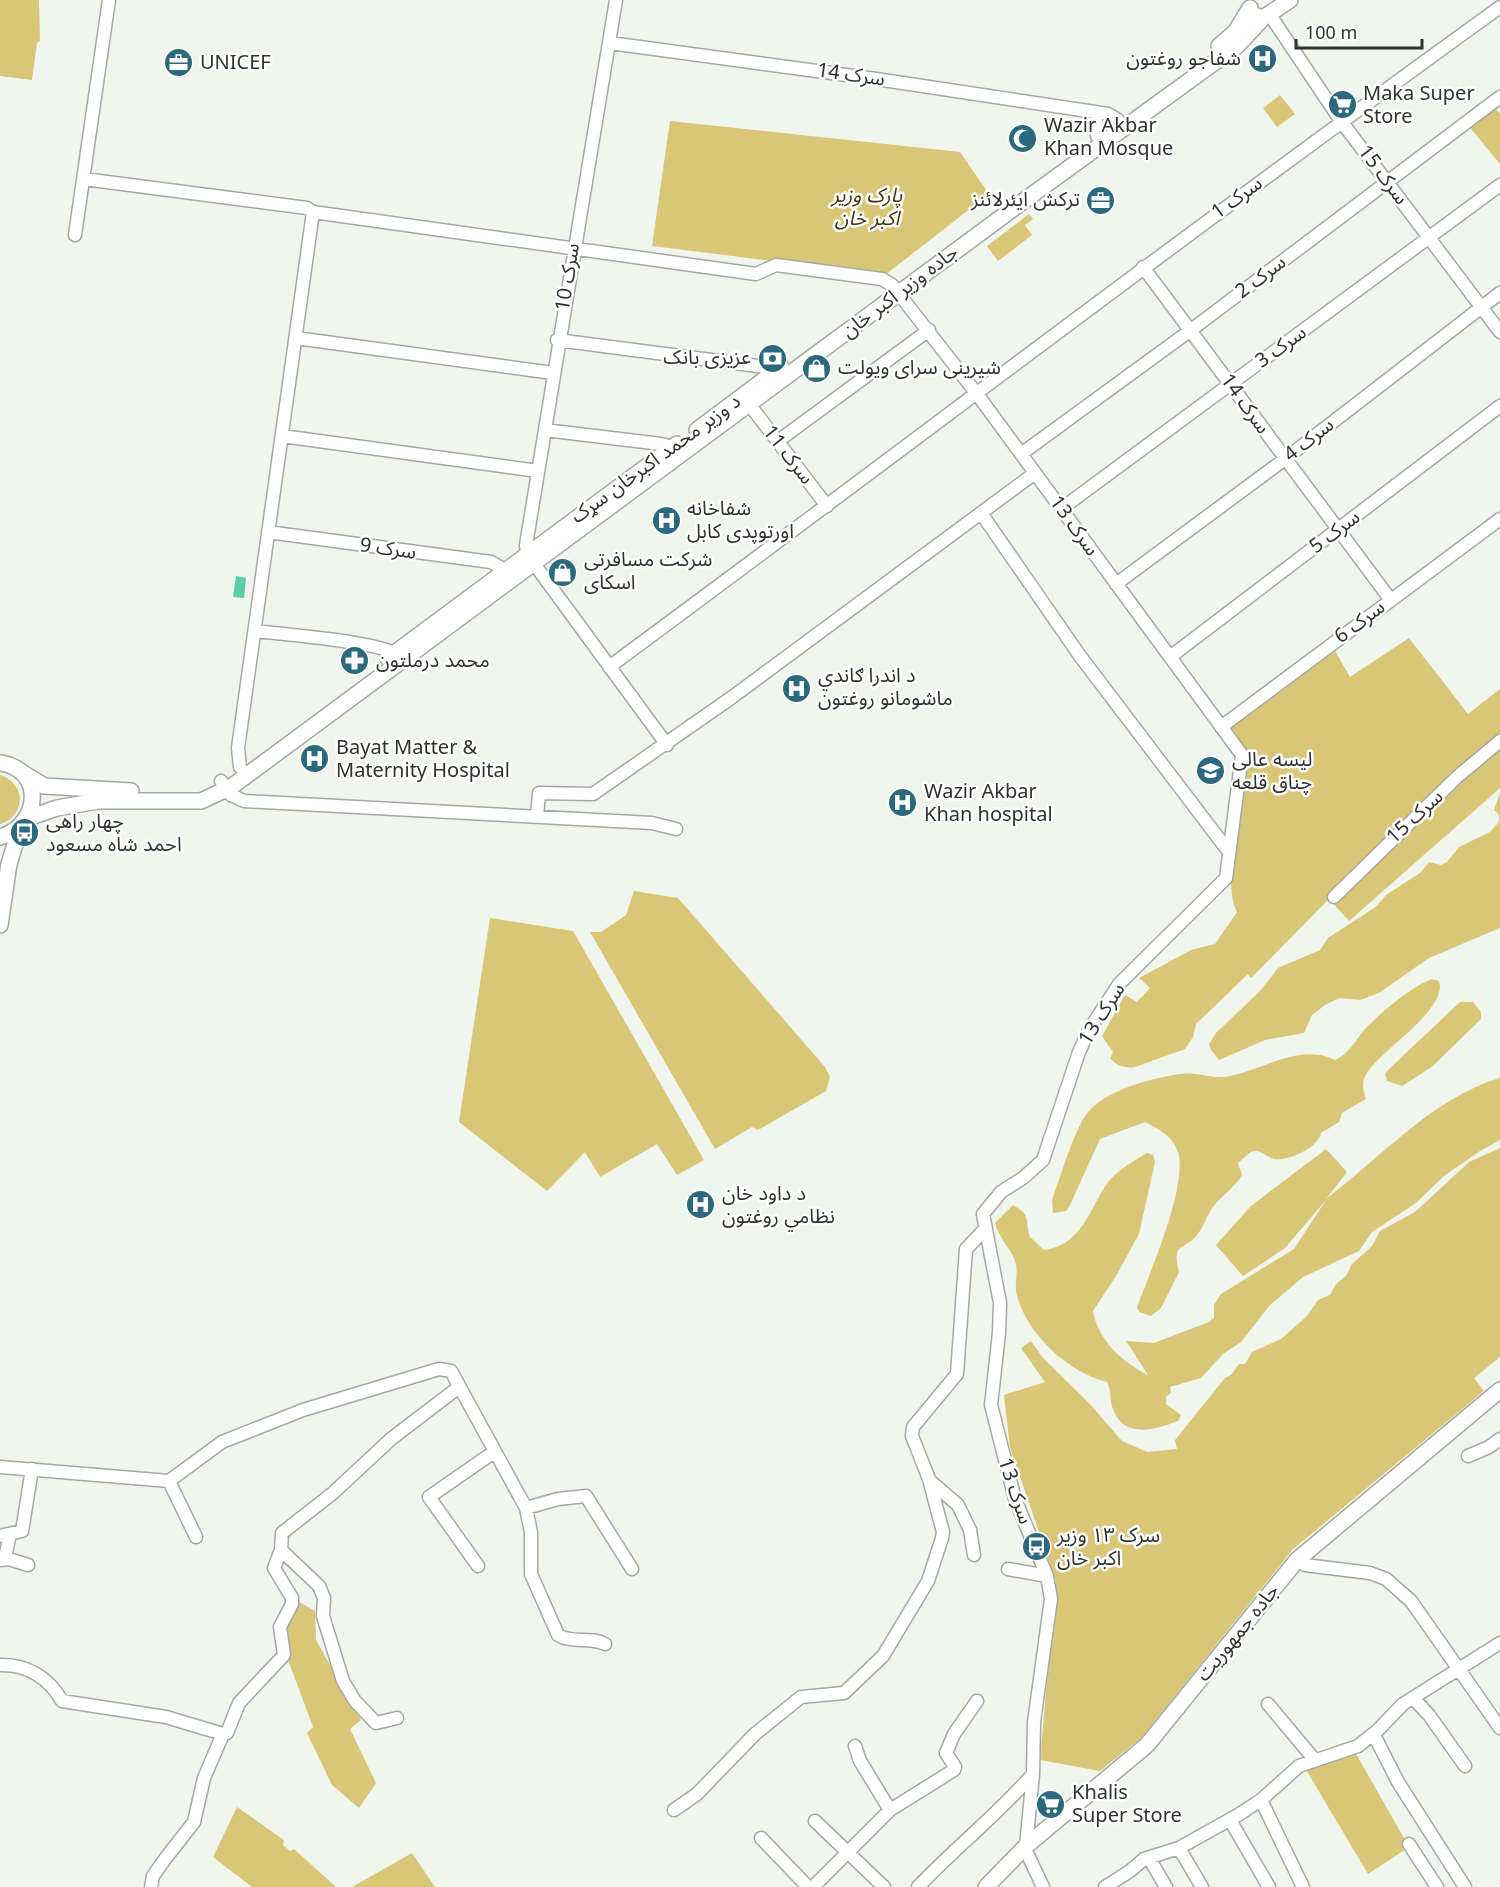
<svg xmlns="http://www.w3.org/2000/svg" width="1500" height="1887" viewBox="0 0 1500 1887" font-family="Georgia,'Noto Sans Arabic',serif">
<rect width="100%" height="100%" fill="#f0f5ed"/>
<path fill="#d9c676" d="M0 0H39L40 41 37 43 32 80 0 76Z
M1280 95 1295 114 1277 127 1263 108Z
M1493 105 1500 114V164L1468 125Z
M670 121 960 152 989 194 885 275 652 246Z
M1029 214 1033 219 1025 225 1032 235 998 261 987 246Z
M1409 638 1468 714 1500 689V788L1349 921 1329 899 1251 978 1248 974 1196 1024 1193 1037 1185 1049 1135 1067C1126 1069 1115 1065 1110 1058L1113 1052 1102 1036 1125 995 1137 1002 1150 988 1139 978 1191 950 1215 944 1237 912C1222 884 1239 812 1243 778 1253 753 1244 748 1229 728L1334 649 1350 677Z
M0 775C27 783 26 816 0 824Z
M1500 793V928L1429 958 1379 993 1360 1000 1339 998 1325 1005 1312 1015 1304 1033 1265 1040 1219 1060 1211 1050 1209 1044 1216 1033 1260 991 1278 968 1320 950 1328 938 1377 906 1386 895 1420 873 1429 862 1441 865 1447 862 1459 847 1490 832 1499 822V815L1494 810Z
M634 891 678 898 825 1067 830 1077 826 1091 758 1130 752 1127 715 1149 590 932H601L626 915Z
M490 918 573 931 704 1160 677 1175 657 1144 600 1177 585 1152 547 1191 459 1122Z
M1432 979 1439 981C1449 1008 1380 1051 1367 1073 1361 1081 1363 1090 1366 1099L1342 1113 1339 1122 1321 1133C1319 1147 1289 1161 1275 1159 1267 1158 1261 1149 1253 1151 1248 1153 1242 1160 1238 1163L1242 1175C1234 1189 1219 1197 1211 1210 1206 1218 1203 1228 1197 1235 1184 1251 1171 1242 1179 1272L1161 1308 1151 1316 1139 1312 1137 1307C1150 1273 1188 1185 1178 1152 1173 1136 1158 1129 1145 1122L1100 1139 1070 1205 1066 1211 1053 1213 1052 1200C1061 1175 1069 1147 1081 1123 1096 1091 1149 1079 1180 1074 1197 1071 1213 1080 1230 1076 1265 1069 1300 1043 1335 1060 1353 1052 1357 1035 1371 1023 1385 1009 1415 985 1432 979Z
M1460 1002H1473L1481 1012V1019L1433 1066 1402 1086 1387 1081 1385 1074 1389 1069Z
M1500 1078V1140L1480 1151 1444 1176 1416 1203 1372 1232 1359 1251 1303 1277 1270 1305 1241 1342 1223 1354 1201 1378 1170 1387 1171 1393 1166 1397V1404L1181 1415 1178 1421C1154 1430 1124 1439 1113 1409 1109 1400 1112 1391 1107 1382 1069 1373 1028 1335 1017 1296 1014 1286 1018 1274 1016 1264 1012 1249 999 1239 995 1223L1013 1205C1033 1217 1024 1220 1030 1237L1044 1250C1083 1245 1089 1208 1109 1181 1119 1169 1134 1161 1147 1153L1153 1155 1155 1162 1139 1234 1116 1276 1093 1311C1098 1340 1122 1362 1148 1375L1126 1341 1154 1343 1209 1322 1214 1318V1305L1221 1294 1294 1249 1326 1200 1285 1248 1243 1276 1216 1245 1251 1206 1326 1149 1347 1172 1326 1199C1380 1158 1434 1097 1500 1078Z
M1500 1148V1357L1474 1378 1484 1391 1293 1549 1142 1737 1100 1771 1040 1760 1056 1581 1010 1448 1004 1395 1045 1382 1021 1348 1031 1341 1043 1358 1089 1403 1122 1441 1147 1452 1177 1449 1175 1440 1225 1378 1231 1375 1239 1364H1245L1252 1352 1281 1339 1307 1316 1318 1300 1330 1295 1336 1284 1346 1276 1352 1264 1372 1246 1380 1231 1415 1212 1469 1162Z
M299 1602 315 1611 316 1640 361 1720 350 1729 376 1783 359 1808 332 1785 307 1733 313 1727 287 1657 286 1625Z
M1355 1752 1409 1847 1368 1874 1305 1768Z
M237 1807 284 1840 283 1845 290 1851 294 1849 336 1887H252L213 1857Z
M412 1853 435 1887H352Z"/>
<path fill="#5ccda9" d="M236 576 246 578 244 598 233 597Z"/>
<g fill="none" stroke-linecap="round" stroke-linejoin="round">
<defs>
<path id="minor" d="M616 0 526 545 527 554 667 745
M1270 15 1341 121 1500 332
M610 43 876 79 1108 114 1118 120
M1092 112 1097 124V136
M84 179 307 208 313 212 756 274 776 265 882 279 892 285 977 394 1242 755 1226 878 1119 984 1089 1030 1079 1052 1043 1160 1023 1178 1001 1192 983 1214 1000 1303 999 1333 991 1405 1015 1499 1047 1576 1051 1599 1034 1722 1033 1774 1026 1846
M75 235 109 0
M1143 267 1390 599
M296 338 553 373
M557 340 765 367 777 378
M749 404 827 506
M545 430 661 444 673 447 677 452
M282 436 538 471
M778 441 929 330
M1021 454 1191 330 1500 97
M1061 509 1500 185
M981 513 1080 656 1229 852
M268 532 491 562 505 570 510 576
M1116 584 1285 459 1500 293
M255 631C280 634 388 642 400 657
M1170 657 1500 406
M609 667C907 447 1200 223 1500 7
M1221 727 1500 519
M240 767 238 748 313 212
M221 781 231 795 244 801 652 823 676 829
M537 816 539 793 593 794 731 698 1035 473
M1334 897 1457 777 1500 741
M1468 1456 1489 1447 1500 1439
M0 1467 169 1481 222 1442 303 1410 439 1369 451 1371 526 1508 531 1532V1574L558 1635C572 1644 590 1636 605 1644
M929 1480 958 1505 970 1530 974 1555
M169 1481 196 1537
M526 1508 558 1499 586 1496 632 1569
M0 1536 22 1531 32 1469
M281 1550 319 1586 324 1598 323 1616 343 1681 355 1701 376 1723 397 1718
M5 1558 10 1534
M0 1560 9 1559 28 1565
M1305 1565 1370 1573 1386 1579 1411 1601 1500 1728
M478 1566 429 1497 494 1452
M1008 1569 1047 1576
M0 1665C27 1664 49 1678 62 1701L166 1717 223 1734
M1413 1698 1429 1715 1465 1766
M1268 1704 1314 1759
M1374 1735 1398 1782 1465 1887
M855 1746 860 1761 890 1810
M1261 1800 1303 1887
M674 1810 697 1794 755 1734 801 1697 844 1693 883 1656 928 1581 942 1538 943 1532 929 1479 912 1436 913 1427 957 1374 966 1249 985 1229
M1230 1820 1269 1887
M815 1821 884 1887
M761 1838 808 1887
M1409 1844 1437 1887
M1179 1848 1202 1887
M1028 1855 1043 1887
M1149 1858 1166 1887
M151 1887 153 1876 165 1859 194 1822 204 1778 223 1734 227 1733 239 1703 284 1655 280 1627 292 1604V1598L274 1568 281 1550 282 1533 333 1493 391 1439 459 1387
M813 1887 890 1810 954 1770 955 1767 946 1753 954 1734 977 1701
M918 1887C955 1848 997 1815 1033 1774
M1105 1887 1130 1871 1144 1859 1179 1848 1238 1815 1261 1800 1299 1766 1358 1746 1377 1731 1403 1704 1500 1643"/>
<path id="major" d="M1254 15 1263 18 1290 0
M1219 46 1236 31 1250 8
M697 430 781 367
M388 658 677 444
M0 763C45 769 41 825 0 837
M21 772 44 786 131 791
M28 818 57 808 98 801H201L231 787 1018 205 1237 46 1263 18
M0 925 9 864 20 828
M986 1887 1026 1846 1147 1745 1297 1560 1500 1390"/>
</defs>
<use href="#minor" stroke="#a5a9a2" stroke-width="15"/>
<use href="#major" stroke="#a5a9a2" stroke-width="18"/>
<use href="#minor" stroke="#fff" stroke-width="12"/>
<use href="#major" stroke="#fff" stroke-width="15"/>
</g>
<defs>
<symbol id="hospital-disc" viewBox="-11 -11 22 22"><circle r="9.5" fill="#2b697f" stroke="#fff"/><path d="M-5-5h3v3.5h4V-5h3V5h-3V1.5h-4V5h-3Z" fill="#fff"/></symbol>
<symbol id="office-disc" viewBox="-11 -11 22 22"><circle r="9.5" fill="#2b697f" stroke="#fff"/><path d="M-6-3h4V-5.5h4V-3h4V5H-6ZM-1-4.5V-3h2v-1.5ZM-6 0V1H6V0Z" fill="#fff"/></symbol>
<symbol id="supermarket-disc" viewBox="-11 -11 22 22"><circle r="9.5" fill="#2b697f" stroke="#fff"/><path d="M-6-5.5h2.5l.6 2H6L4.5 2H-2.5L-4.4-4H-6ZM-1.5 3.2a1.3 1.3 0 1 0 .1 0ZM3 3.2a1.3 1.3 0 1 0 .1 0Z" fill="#fff"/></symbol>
<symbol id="mosque-disc" viewBox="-11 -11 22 22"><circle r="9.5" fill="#2b697f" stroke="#fff"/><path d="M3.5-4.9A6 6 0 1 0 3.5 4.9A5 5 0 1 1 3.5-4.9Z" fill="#fff"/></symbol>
<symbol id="bank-disc" viewBox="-11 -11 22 22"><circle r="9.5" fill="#2b697f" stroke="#fff"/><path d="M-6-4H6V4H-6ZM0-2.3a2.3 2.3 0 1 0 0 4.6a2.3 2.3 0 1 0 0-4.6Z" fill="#fff"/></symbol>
<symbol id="shop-disc" viewBox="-11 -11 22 22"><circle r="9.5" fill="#2b697f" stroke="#fff"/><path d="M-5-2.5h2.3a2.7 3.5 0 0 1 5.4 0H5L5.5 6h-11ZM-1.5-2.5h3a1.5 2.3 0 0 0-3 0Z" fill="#fff"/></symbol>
<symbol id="pharmacy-disc" viewBox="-11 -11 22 22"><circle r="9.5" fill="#2b697f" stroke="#fff"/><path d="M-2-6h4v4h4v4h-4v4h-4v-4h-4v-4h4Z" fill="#fff"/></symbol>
<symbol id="school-disc" viewBox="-11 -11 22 22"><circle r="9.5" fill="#2b697f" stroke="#fff"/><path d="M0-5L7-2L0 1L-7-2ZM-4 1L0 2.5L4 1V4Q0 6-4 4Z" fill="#fff"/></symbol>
<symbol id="bus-disc" viewBox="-11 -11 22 22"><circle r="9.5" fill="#2b697f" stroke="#fff"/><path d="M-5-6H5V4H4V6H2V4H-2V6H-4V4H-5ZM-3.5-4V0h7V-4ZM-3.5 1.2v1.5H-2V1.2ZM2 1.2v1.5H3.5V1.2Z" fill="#fff"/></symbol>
</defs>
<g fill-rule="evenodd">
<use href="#hospital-disc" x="1246" y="42" width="33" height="33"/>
<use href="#office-disc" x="162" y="46" width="33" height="33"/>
<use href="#supermarket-disc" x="1326" y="88" width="33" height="33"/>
<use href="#mosque-disc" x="1006" y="122" width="33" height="33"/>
<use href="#office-disc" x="1084" y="184" width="33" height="33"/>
<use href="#bank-disc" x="756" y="342" width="33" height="33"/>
<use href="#shop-disc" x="800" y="352" width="33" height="33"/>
<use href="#hospital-disc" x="650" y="504" width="33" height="33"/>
<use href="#shop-disc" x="546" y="556" width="33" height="33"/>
<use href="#pharmacy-disc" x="338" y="644" width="33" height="33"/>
<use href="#hospital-disc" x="780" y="672" width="33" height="33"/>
<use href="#hospital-disc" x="298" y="742" width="33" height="33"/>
<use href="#school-disc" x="1194" y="754" width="33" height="33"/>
<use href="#hospital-disc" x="886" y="786" width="33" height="33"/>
<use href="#bus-disc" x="8" y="816" width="33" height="33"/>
<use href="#hospital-disc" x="684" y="1188" width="33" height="33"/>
<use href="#bus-disc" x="1020" y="1530" width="33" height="33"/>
<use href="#supermarket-disc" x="1034" y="1788" width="33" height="33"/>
</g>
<g text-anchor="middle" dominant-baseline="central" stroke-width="5" stroke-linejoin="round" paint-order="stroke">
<g font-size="20" fill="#30322f" stroke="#fff" text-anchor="start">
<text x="1241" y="59" text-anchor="end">شفاجو روغتون</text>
<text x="200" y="63">UNICEF</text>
<text x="1363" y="94">Maka Super<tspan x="1363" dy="23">Store</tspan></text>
<text x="1044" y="126">Wazir Akbar<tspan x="1044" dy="23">Khan Mosque</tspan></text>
<text x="1080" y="200" text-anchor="end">ترکش ایئرلائنز</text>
<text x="751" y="358" text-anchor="end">عزیزی بانک</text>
<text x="838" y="368">شیرینی سرای ویولت</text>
<text x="687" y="509">شفاخانه<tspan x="687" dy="23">اورتوپدی کابل</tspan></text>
<text x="584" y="560">شرکت مسافرتی<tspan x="584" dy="23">اسکای</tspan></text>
<text x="376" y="661">محمد درملتون</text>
<text x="818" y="676">د اندرا ګاندي<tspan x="818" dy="23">ماشومانو روغتون</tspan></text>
<text x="336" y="748">Bayat Matter &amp;<tspan x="336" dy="23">Maternity Hospital</tspan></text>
<text x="1232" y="760">لیسه عالی<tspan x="1232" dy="23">چناق قلعه</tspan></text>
<text x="924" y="792">Wazir Akbar<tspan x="924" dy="23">Khan hospital</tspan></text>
<text x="46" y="822">چهار راهی<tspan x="46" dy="23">احمد شاه مسعود</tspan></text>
<text x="722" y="1194">د داود خان<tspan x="722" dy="23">نظامي روغتون</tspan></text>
<text x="1057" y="1536">سرک ۱۳ وزیر<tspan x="1057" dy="23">اکبر خان</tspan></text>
<text x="1072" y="1793">Khalis<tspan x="1072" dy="23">Super Store</tspan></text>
</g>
<g font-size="20" fill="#30322f" stroke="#fff">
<text transform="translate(851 75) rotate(8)">سرک 14</text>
<text transform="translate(1383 175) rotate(53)">سرک 15</text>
<text transform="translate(1237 198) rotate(-36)">سرک 1</text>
<text transform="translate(568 277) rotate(-81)">سرک 10</text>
<text transform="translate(1261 277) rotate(-37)">سرک 2</text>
<text transform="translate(900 292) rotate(-37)">جاده وزیر اکبر خان</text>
<text transform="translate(1281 347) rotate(-36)">سرک 3</text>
<text transform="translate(1245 404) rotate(54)">سرک 14</text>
<text transform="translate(1309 440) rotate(-38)">سرک 4</text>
<text transform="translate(788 455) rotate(52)">سرک 11</text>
<text transform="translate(656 459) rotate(-36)">د وزیر محمد اکبرخان سړک</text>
<text transform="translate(1074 526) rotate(54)">سرک 13</text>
<text transform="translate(1335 532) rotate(-37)">سرک 5</text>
<text transform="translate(388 549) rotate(8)">سرک 9</text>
<text transform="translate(1360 622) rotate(-37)">سرک 6</text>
<text transform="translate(1415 817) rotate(-43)">سرک 15</text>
<text transform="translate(1102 1014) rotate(-58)">سرک 13</text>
<text transform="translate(1015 1491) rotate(71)">سرک 13</text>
<text transform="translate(1238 1633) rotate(-51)">جاده جمهوریت</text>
</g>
<g font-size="20" font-style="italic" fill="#40370e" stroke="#fff">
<text x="867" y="196">پارک وزیر<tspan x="867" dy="23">اکبر خان</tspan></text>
</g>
</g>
<path d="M1296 39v9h126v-9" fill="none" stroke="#30322f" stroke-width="3"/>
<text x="1305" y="39" font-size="18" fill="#30322f" stroke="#ffffff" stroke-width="4.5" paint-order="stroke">100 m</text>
</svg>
